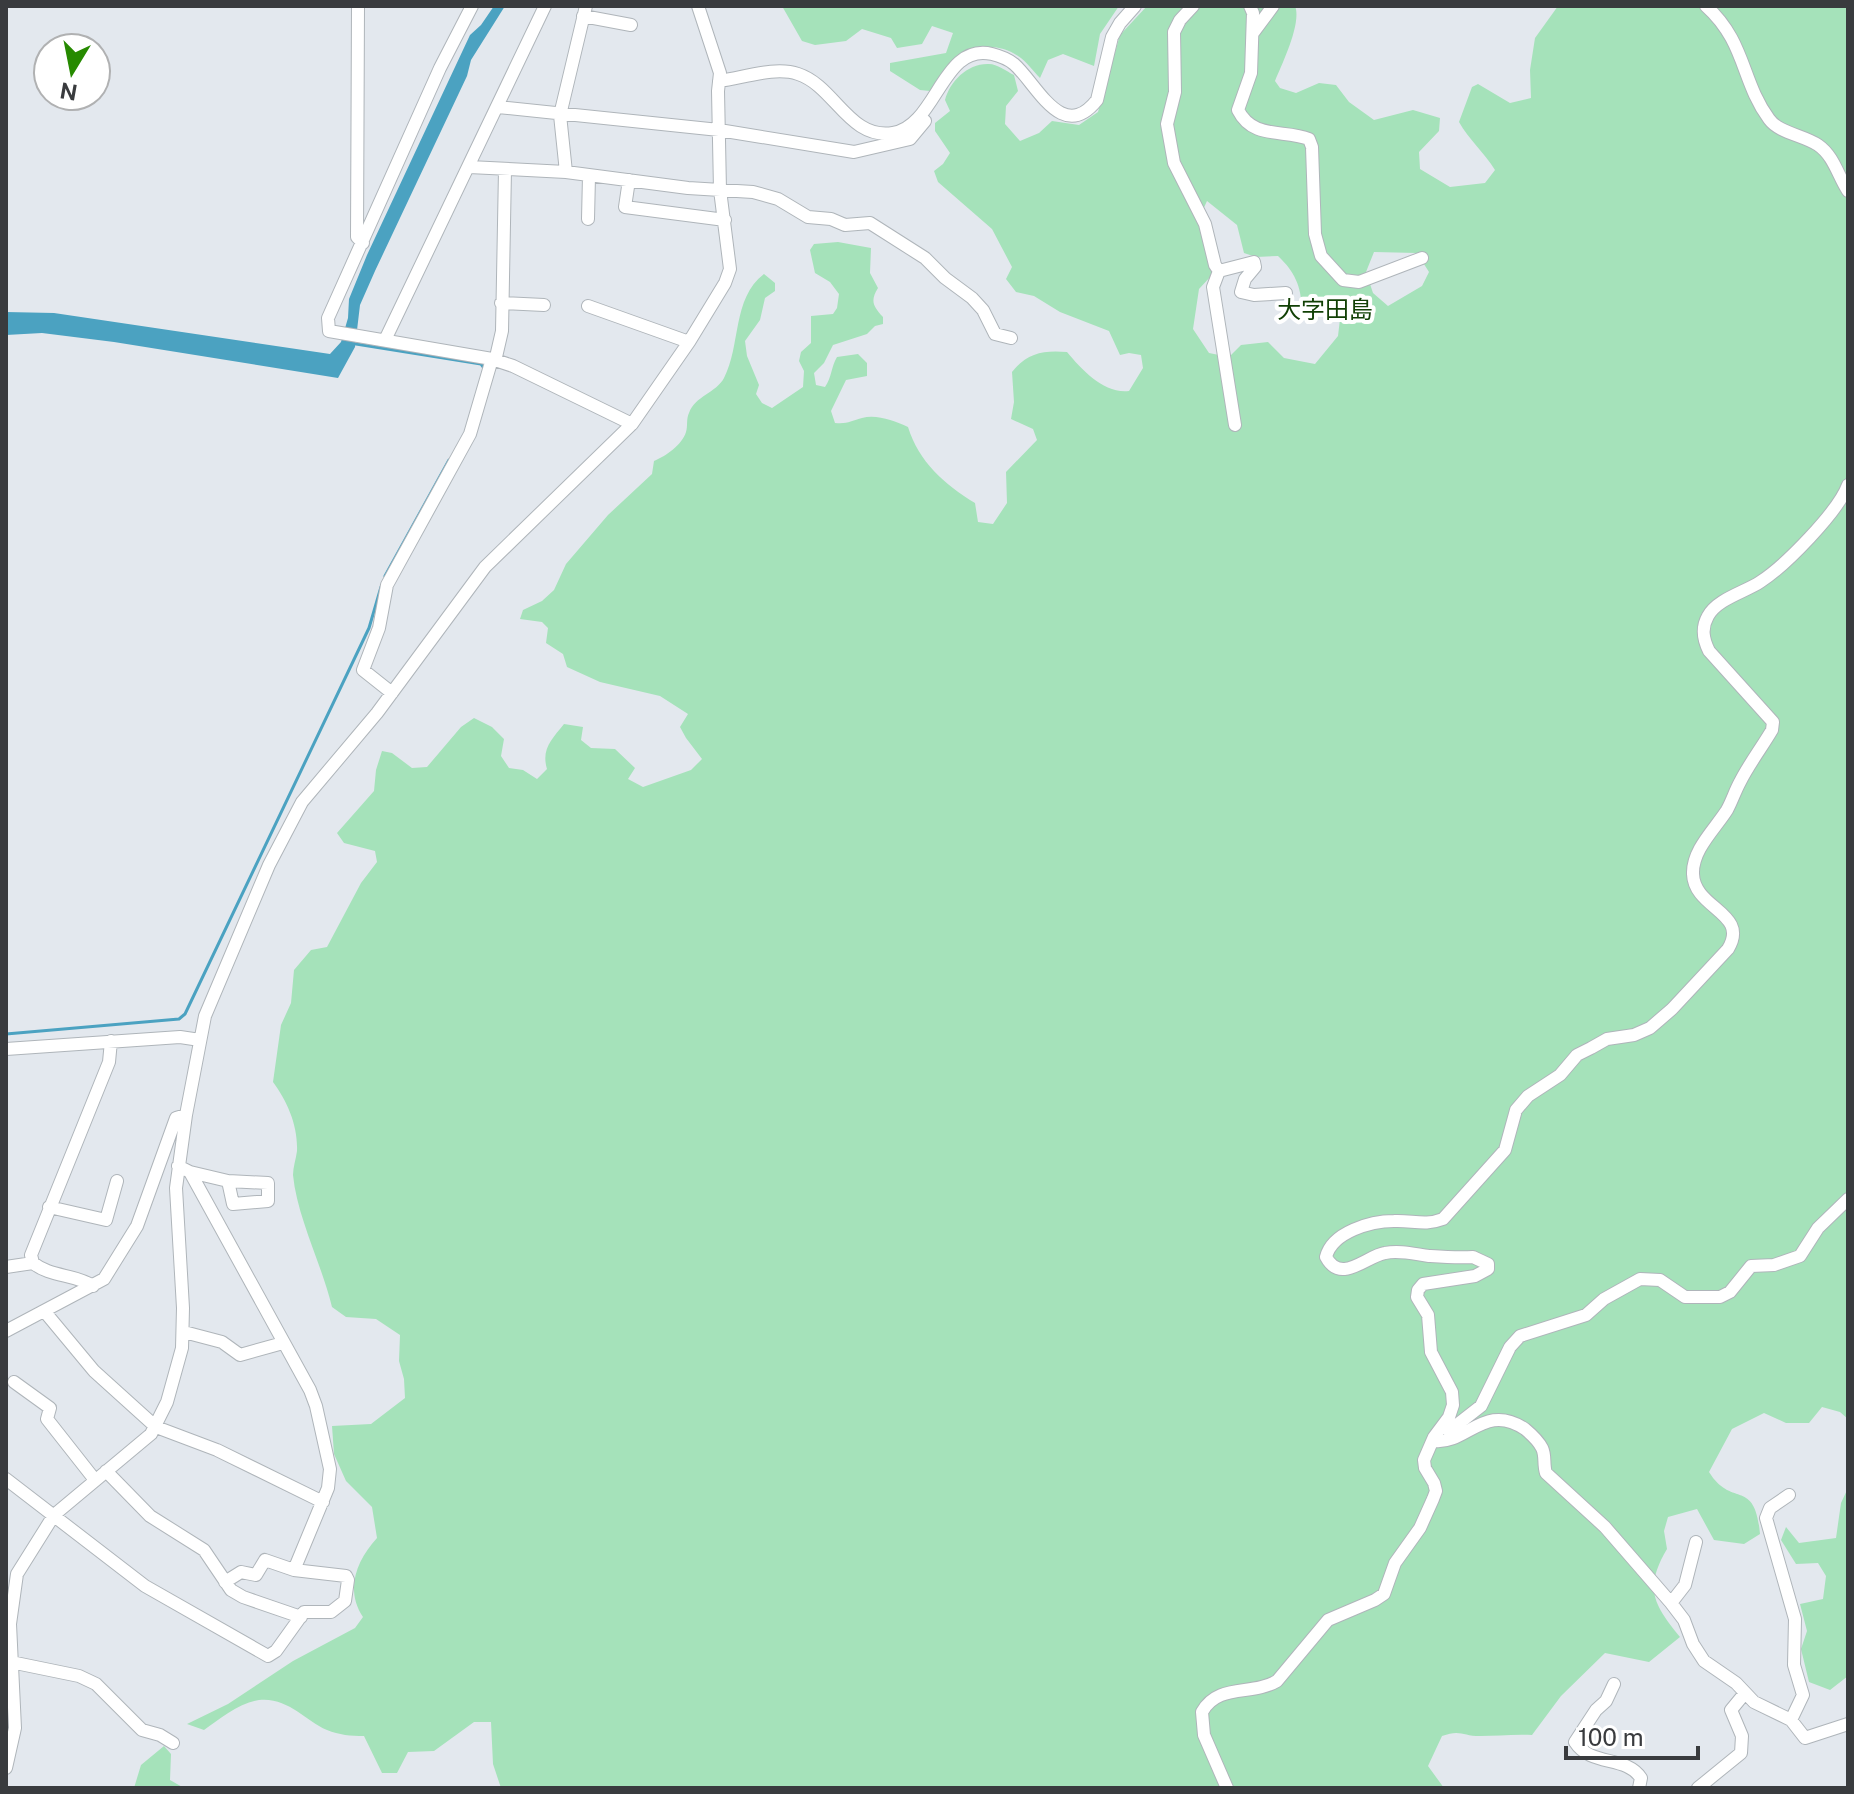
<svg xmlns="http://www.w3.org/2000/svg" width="1854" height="1794" viewBox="0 0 1854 1794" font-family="'Public Sans','Noto Sans JP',sans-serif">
<rect width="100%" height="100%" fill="#e3e8ee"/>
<path fill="#a5e2ba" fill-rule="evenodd" d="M782 6H1119L1100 34 1094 66 1063 54 1048 60 1040 78C1033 71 1026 61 1018 56 980 32 949 61 930 91L920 90 890 71V63L946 53 953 33 932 26 922 44 897 48 891 38 862 29 846 41 815 45 802 41Z
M1147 6H1295C1302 23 1282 64 1275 81L1280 88 1296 93 1319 83 1336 85 1349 102 1374 120 1413 110 1440 118 1439 131 1419 152 1420 169 1450 187 1485 183 1495 170C1484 152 1469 140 1459 122L1472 87 1478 84 1510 103 1531 98 1530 70 1535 38 1558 6H1848V1419L1840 1412 1822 1407 1809 1423H1786L1764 1413 1732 1429 1709 1472C1732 1509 1755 1477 1760 1534L1744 1544 1714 1540 1697 1509 1668 1517 1664 1531 1667 1549C1644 1588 1653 1604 1680 1637L1649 1662 1605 1653 1561 1696 1532 1735C1514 1734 1497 1736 1480 1736 1463 1736 1460 1729 1442 1736L1428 1766 1444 1788H501L493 1764 491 1722H474L434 1751 408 1752 397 1773H382L364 1736C351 1736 339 1735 327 1730 304 1720 288 1697 259 1700 239 1703 220 1719 204 1730L187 1724 228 1704 293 1661 355 1628 363 1617C345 1590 356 1561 377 1538L372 1507 346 1481 334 1454 332 1426 371 1424 405 1398 404 1379 399 1361 400 1335 376 1319 346 1317 332 1307C322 1265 297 1217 293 1175 293 1167 296 1159 297 1151 298 1125 287 1101 273 1082L281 1025 291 1003 294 970 311 950 327 947 361 883 377 862 375 851 344 843 337 833 374 791 376 770 382 751 392 753 412 768 427 767 461 727 474 718 492 727 504 739 501 756 509 768 523 770 537 779 547 769C541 749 552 739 564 724L583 727 581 740 591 748 615 749 635 768 628 779 643 787 691 770 702 759 686 738 680 727 688 714 660 696 600 682 567 667 563 654 546 643 548 628 542 622 520 619 523 610 542 601 554 590 566 564 608 515 652 474 654 461C666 456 682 445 686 432 688 426 686 419 689 413 695 396 716 393 724 378 741 346 732 298 764 274L775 283V291L765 298 760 320 745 341 747 356 759 385 756 394 762 403 772 408 803 387 804 371 799 361 801 352 811 343V316L833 314 837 308 839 294 830 282 815 273 810 250 814 244 838 242 871 248 870 273 878 288C870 301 873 306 883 317V324L875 326 867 334 833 345 824 363 814 373 816 385 825 387C832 377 831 367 837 357L858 354 867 363V376L846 380 831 411 835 423C849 424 850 421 862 418 877 414 894 421 908 427 919 462 944 484 975 503L978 522 993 524 1007 503 1006 472 1037 440 1033 429 1011 419 1014 402 1012 372C1027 353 1043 350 1067 352 1082 370 1104 394 1129 391L1143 368 1141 355 1129 353 1120 355 1109 331 1060 312 1034 296 1016 292 1006 279 1012 267 992 229 938 182 934 171 943 164 950 153 935 131V123L950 111 945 100C950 81 968 63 989 64 997 64 1006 71 1014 75L1018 91 1006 106 1005 124 1020 141 1039 133 1052 121 1079 125 1098 112 1120 35ZM1207 201 1237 225 1244 253 1256 257 1278 256C1295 272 1301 286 1302 309L1310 315 1335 312 1340 319 1338 336 1315 364 1284 358 1268 342 1241 345 1229 357 1209 353 1193 329 1199 289 1212 275 1201 214ZM1374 252 1417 253 1429 272 1422 286 1388 306 1373 293 1366 272Z
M1848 1488V1676L1830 1690 1809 1682 1801 1649 1807 1631 1800 1604 1823 1599 1826 1576 1818 1563 1796 1564 1781 1540 1786 1527 1799 1543 1836 1538 1841 1503Z
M164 1746 171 1754 170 1780 184 1788H134L141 1765Z"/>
<path fill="#4ba2c1" d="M494 6H505L471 60 467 76 375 271 360 305 355 347 338 378 114 342 42 333 6 335V312L54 313 330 354 341 342 348 318 349 299 367 255 470 35 481 25Z"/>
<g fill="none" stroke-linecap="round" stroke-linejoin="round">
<path stroke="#4ba2c1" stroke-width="3" d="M356 344 481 364 484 368
M385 576 449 460
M6 1034 179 1019 185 1014 369 628 381 587"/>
<defs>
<path id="minor" d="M358 6 357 237 363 243
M472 6 440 68 328 318 329 331 492 359 513 366 632 424
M1193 6 1180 20 1174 32 1175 92 1167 124 1174 163 1205 224 1215 265 1219 271
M1250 6 1253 13 1251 73 1238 110C1253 140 1284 129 1309 139L1312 147 1315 234 1321 256 1343 280 1359 282 1422 258
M1706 6C1746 42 1741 81 1769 119 1779 133 1803 135 1818 145 1834 156 1838 176 1848 191
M583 16 631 25
M1253 33 1273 6
M719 81C743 78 775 66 798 74 835 86 849 140 893 133 937 126 942 42 992 54 1000 56 1008 59 1014 64 1037 84 1062 144 1097 100L1112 37 1120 23 1135 6
M498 107 719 130 854 152 910 139 925 121
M469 167 566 172 688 188 753 192 778 199 808 217 831 219 845 225 870 223 925 258 945 278 972 298 983 310 995 334 1011 338
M566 172 560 115 586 6
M629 180 625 207 725 220
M588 219 589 176
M501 303 544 305
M588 306 689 342
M385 340 545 6
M1235 425 1213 287 1219 271 1254 262 1255 267 1245 279 1241 292 1254 295 1286 293
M392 693 363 670 379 628 387 585 470 434 492 359 496 357 502 331 505 170
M6 1049 180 1037 200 1040
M190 1172 228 1181 268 1183V1201L233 1204 228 1181
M49 1207 106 1220 117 1181
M6 1267 33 1263
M93 1286C75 1274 50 1277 33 1263L31 1255 109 1062 111 1041
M45 1312 94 1371 156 1427 217 1450 323 1502
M6 1331 104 1279 137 1226 176 1118 186 1115
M184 1332 222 1342 240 1355 283 1343
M14 1382 50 1408 47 1419 95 1480
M1449 1431 1481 1406 1510 1347 1520 1336 1586 1315 1604 1299 1640 1279 1660 1280 1685 1297H1720L1730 1292 1751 1266 1774 1265 1800 1256 1818 1228 1848 1199
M1435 1441C1467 1444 1485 1402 1525 1429 1531 1434 1538 1440 1542 1448 1546 1456 1543 1464 1546 1473L1605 1527 1671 1603 1684 1620 1693 1644 1704 1661 1736 1683 1754 1702 1791 1720 1805 1738 1848 1724
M106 1471 150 1516 204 1550 231 1590 243 1597 301 1617
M6 1479 145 1586 268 1656 276 1651 304 1612H331L345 1601 348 1580 346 1576 294 1570 328 1488 330 1469 316 1406 310 1390 190 1172 178 1166
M1789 1495 1770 1508 1766 1518 1795 1619 1794 1665 1803 1695 1791 1720
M225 1582 241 1572 256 1575 265 1560 294 1570
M1671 1603 1685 1585 1696 1542
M6 1661 79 1676 96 1684 142 1730 160 1735 173 1743
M1614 1684 1606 1701 1596 1710 1575 1742C1591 1767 1626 1755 1641 1778L1639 1788
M6 1768 15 1728 10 1624 17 1574 54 1515 151 1434 167 1402 182 1348 183 1308 176 1188 186 1115 205 1016 269 865 302 802 377 713 485 567 632 424 689 342 725 283 730 269 720 190 718 91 720 73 698 6
M1227 1788 1204 1735 1202 1712C1218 1683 1252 1696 1277 1681L1328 1620 1375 1600 1384 1594 1395 1563 1420 1528 1433 1499 1436 1491 1434 1483 1425 1468 1424 1460 1434 1437 1449 1417 1453 1405 1452 1392 1431 1352 1428 1315 1417 1297 1418 1290 1423 1284 1475 1276 1488 1269V1264L1473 1257C1458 1258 1444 1257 1429 1256 1414 1254 1400 1250 1385 1253 1366 1256 1341 1285 1326 1257 1332 1232 1371 1221 1394 1221 1412 1220 1425 1226 1443 1219L1505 1150 1516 1110 1528 1096 1560 1075 1577 1055 1591 1048 1607 1039 1634 1035 1650 1028 1672 1009 1728 949C1750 913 1694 909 1693 874 1692 850 1715 829 1727 810 1732 801 1735 791 1740 782 1749 764 1762 747 1772 730L1773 722 1709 651C1703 639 1701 628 1708 616 1717 599 1745 592 1760 582 1785 566 1838 512 1848 485
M1698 1788 1741 1753 1742 1736 1731 1710 1745 1693"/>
</defs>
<use href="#minor" stroke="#afb5ba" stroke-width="14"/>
<use href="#minor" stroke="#fff" stroke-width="12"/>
</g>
<g text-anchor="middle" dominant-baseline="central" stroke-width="8" stroke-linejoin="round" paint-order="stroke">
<g font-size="24" fill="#114005" stroke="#fff">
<text x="1325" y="309">大字田島</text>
</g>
</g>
<rect width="1854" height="1794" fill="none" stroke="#393b3e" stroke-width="16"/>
<g transform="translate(72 72) rotate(190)"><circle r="38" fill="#ffffff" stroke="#b0b1b2" stroke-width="2"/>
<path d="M0-6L14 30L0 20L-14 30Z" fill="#268a00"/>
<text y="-12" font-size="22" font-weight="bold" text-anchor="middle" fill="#393b3e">N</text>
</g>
<path d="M1566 1746v12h132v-12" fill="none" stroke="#393b3e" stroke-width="4"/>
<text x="1578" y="1746" font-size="24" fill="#393b3e" stroke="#ffffff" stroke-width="6" paint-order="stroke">100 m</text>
</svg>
